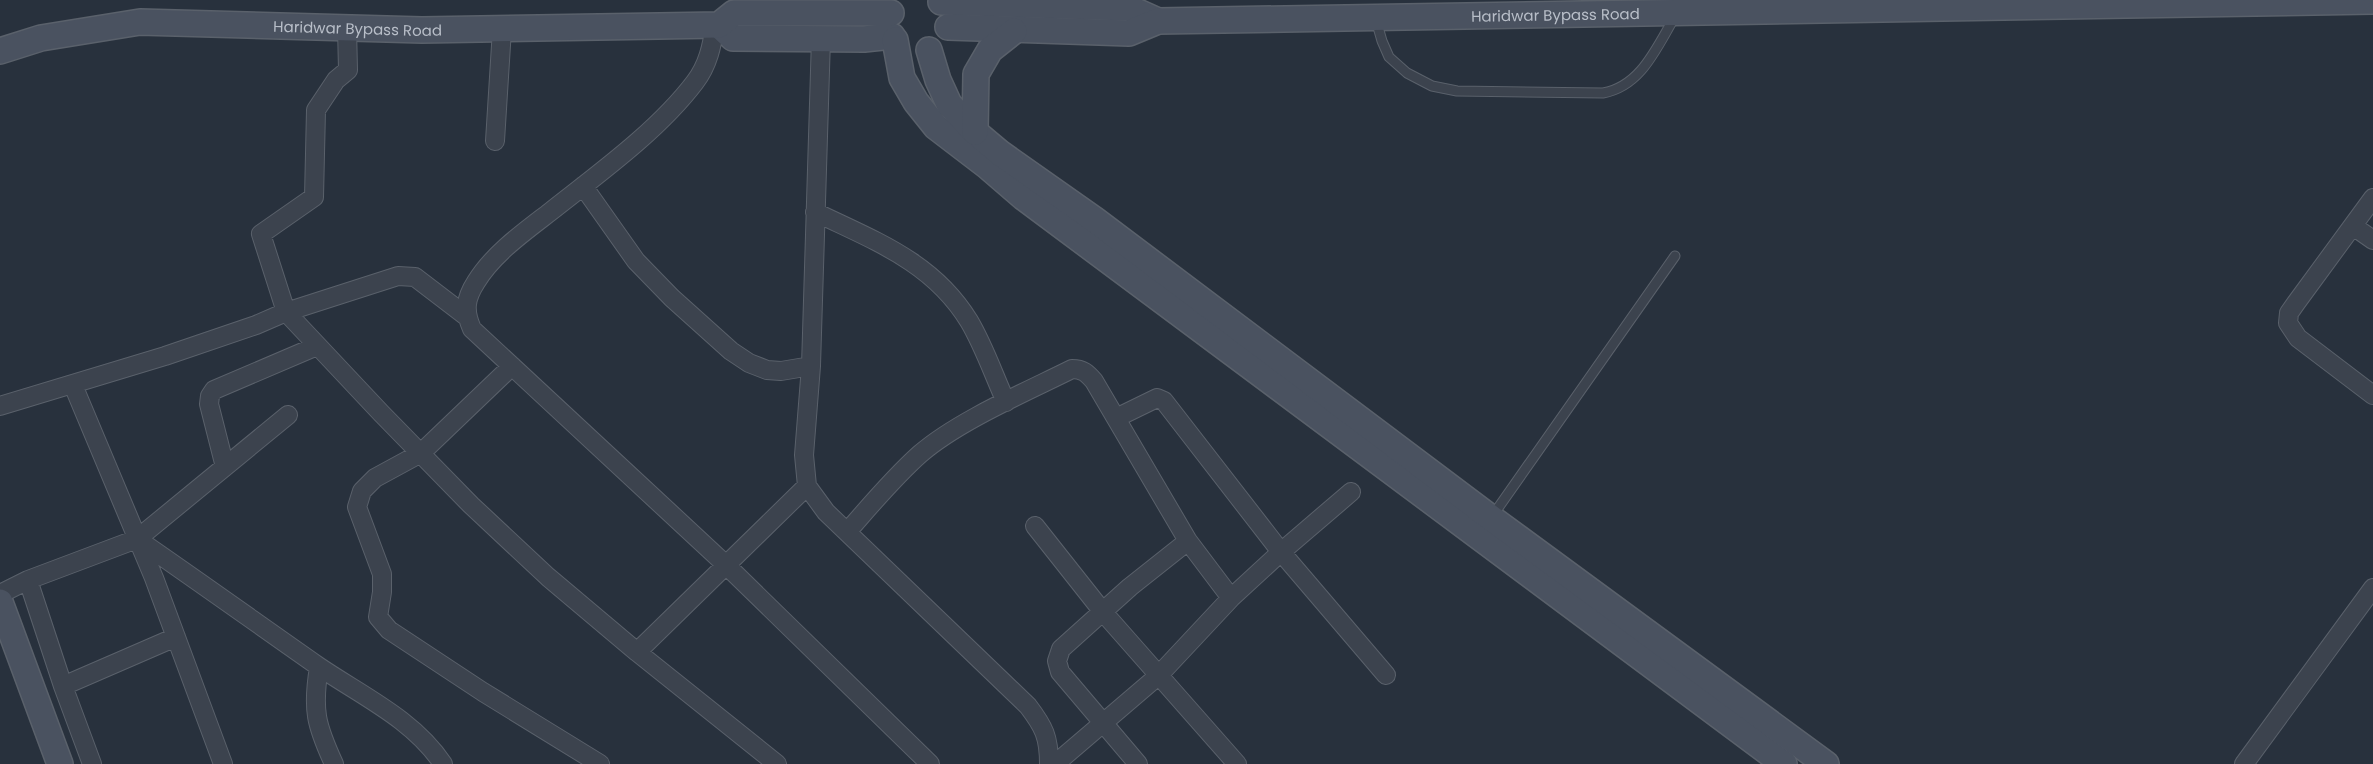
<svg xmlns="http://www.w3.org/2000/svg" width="2373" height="764" viewBox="0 0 2373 764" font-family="Poppins,sans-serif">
<rect width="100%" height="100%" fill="#28313d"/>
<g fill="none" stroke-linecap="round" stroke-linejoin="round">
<defs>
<path id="lane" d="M1376 20 1382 41 1389 57 1407 73 1432 86 1457 91 1603 93C1642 86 1657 46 1676 15
M1491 518 1675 256"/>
<path id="street" d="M715 25C712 46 708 65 695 82 658 131 598 174 550 212 524 232 493 254 476 282 465 299 464 311 472 329L725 564 930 764
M347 28 348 70 336 80 316 110 314 197 261 234 286 312 381 413 471 505 548 577 637 652 777 764
M821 38 811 366 804 455 807 486 826 512 1028 706C1044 727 1049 737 1049 764
M495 141 502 29
M583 186 636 261 672 298 731 351 749 363 767 370 781 371 811 366
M2373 198 2296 303 2289 313 2288 323 2298 338 2373 395
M815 212C875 241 933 262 969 321 984 346 994 376 1006 402
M2353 226 2373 240
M512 366 421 453 375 478 362 491 357 507 382 574V592L378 617 389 630 483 692 600 764
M73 385 154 578 223 764
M0 406 165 356 256 325 286 312 398 276 415 277 466 316
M1116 418 1157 398 1164 401 1281 552 1386 675
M225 467 209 404 210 396 214 390 317 346
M1035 526 1103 612 1237 764
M847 532C870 506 893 478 920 454 958 421 1026 392 1072 369 1083 369 1087 373 1094 381L1188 541 1231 598
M137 539 288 415
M28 580 63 686 92 764
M0 594 28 580 137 539C198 581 258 624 318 666 362 696 413 719 443 764
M637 652 807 486
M319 667C312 710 316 725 334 764
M63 686 176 637
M1055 764 1158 676 1231 598 1281 552 1351 492
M1138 764 1060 672 1057 661 1061 649 1130 587 1188 541
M2244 764 2373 588"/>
<g id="secondary">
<path d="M941 2 1129 8 1158 21"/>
<path d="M719 25 733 38 864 39 892 36"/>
<path id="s1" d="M948 27 1129 33 1158 21 2373 1"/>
<path d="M895 40 902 78 916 102 936 127 987 166 1023 197 1784 764"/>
<path d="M929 50 938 80 949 104 975 132 1000 153 1095 220 1491 518 1826 764"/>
<path id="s2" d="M0 51 41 38 140 22 422 30 719 25 734 13H891"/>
<path d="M975 132 976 74 990 50 1014 31"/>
<path d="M0 602 60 764"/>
</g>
</defs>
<use href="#lane" stroke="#5a616b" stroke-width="11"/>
<use href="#street" stroke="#5a616b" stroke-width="20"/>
<use href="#secondary" stroke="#5a616b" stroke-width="28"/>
<use href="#lane" stroke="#3c434e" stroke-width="9"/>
<use href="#street" stroke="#3c434e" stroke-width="18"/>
<use href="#secondary" stroke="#4a5260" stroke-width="25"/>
</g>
<g text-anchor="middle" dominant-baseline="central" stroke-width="4.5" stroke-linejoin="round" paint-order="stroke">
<g font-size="15" fill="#b8bec8" stroke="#212833">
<text stroke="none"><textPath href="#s1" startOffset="610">Haridwar Bypass Road</textPath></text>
<text stroke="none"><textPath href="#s2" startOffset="361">Haridwar Bypass Road</textPath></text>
</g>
</g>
</svg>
